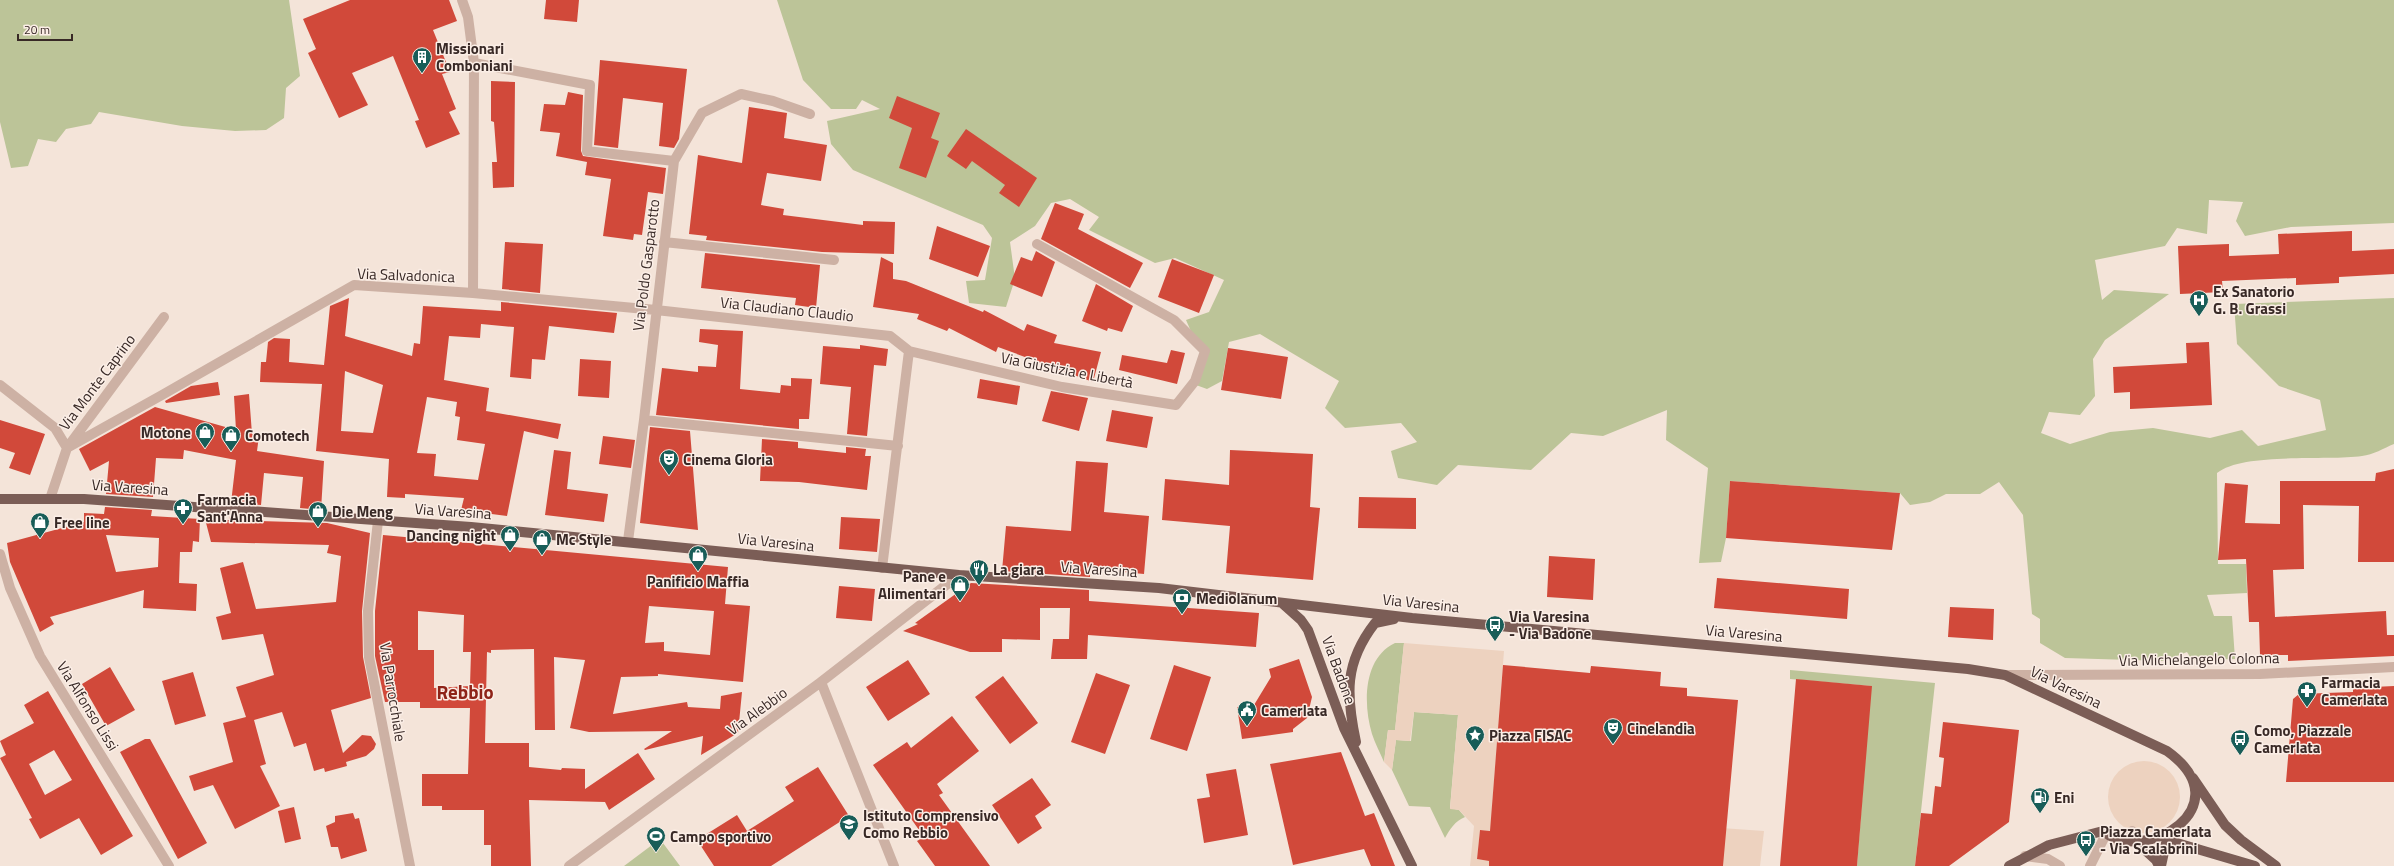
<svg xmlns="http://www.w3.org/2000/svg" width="2394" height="866" viewBox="0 0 2394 866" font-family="'Titillium Web',sans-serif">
<rect width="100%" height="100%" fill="#f4e4d9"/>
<path fill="#bcc498" d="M0 0H289L300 76 286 88 284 118 266 130 235 131 182 126 99 112 91 124 66 129 56 142 38 139 28 166 11 168 0 122Z
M777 0H2394V223L2291 227 2245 236 2236 221 2243 202 2209 200 2207 234 2177 228 2165 246 2095 260 2102 300 2114 290 2169 294 2105 340 2093 359 2095 396 2080 415 2049 412 2041 433 2070 444 2110 432 2153 428 2210 438 2242 430 2258 446 2326 430 2320 400 2279 386 2237 344 2234 304 2394 298V444C2384 448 2373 455 2362 456 2327 461 2243 452 2217 473L2218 564H2246L2247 593 2207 595 2214 616H2232L2235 659 2192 660 2187 652 2164 661 2065 658 2040 643V619L2032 614 2023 515 1999 482 1980 494H1946L1930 502 1910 505 1900 493 1730 481 1726 538 1721 562 1699 563 1708 468 1666 440 1667 410 1603 436 1571 433 1531 470 1458 465 1437 485 1398 478 1391 451 1417 442 1401 423 1345 428 1325 408 1339 381 1260 334 1229 342 1222 381 1207 389 1196 385 1200 352 1186 320 1209 312 1224 280 1175 258 1155 263 1089 230 1099 217 1070 199 1051 203 1035 226 1010 242 1015 279 1006 307 969 303 966 281 985 280 992 238 983 225 853 170 831 144 827 121 880 109 862 100 856 109H831L803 80Z
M1395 643H1404L1395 731 1388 730 1384 762C1380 753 1375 743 1372 734 1363 704 1363 658 1395 643Z
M1790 670 1935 683 1915 866H1857L1871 686 1790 679Z
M1414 712 1458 715 1450 808 1459 810 1465 817C1455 821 1450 829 1445 838L1430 807 1409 806 1392 770 1396 740 1411 741Z
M660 839 680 866H624Z"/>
<path fill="#edd2bf" d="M1404 643 1504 651 1492 807 1530 811 1529 834 1480 830 1477 859 1489 861V866H1470L1474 826 1459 810 1450 809 1458 715 1414 712 1410 741 1396 740 1392 770 1384 762 1388 730H1395Z
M2108 797a36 36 0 1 1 72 0a36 36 0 1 1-72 0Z
M1707 827 1764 831 1760 866H1723Z"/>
<path fill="#d1493a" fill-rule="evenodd" d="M350 0H449L457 21 433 30 450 72 442 74 456 109 449 112 460 134 426 148 415 121 419 120 393 56 352 73 368 105 339 118 308 53 316 49 303 19Z
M546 0H579L577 22 544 19Z
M600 60 687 69 679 139 674 148 659 146 663 103 623 98 618 148 594 145Z
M491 81 515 82 514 187 493 188 492 162H497L494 122 491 121Z
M568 92 583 95 581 151 583 156 666 168 663 194 648 192 642 235 634 234 633 240 603 236 611 179 585 175 587 162 556 156 560 133 540 131 544 104 565 105Z
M897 96 940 113 931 138 939 141 926 178 899 168 912 128 889 118Z
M749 107 787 113 784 138 827 145 821 181 767 173 761 205 784 209 783 215 863 225V221L895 222 894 254 822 252 706 240 707 236 689 234 698 155 742 163Z
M966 129 1037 178 1019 207 999 193 1005 185 972 161 966 169 947 156Z
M1055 203 1084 214 1078 229 1143 263 1130 288 1041 239Z
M937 226 990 246 978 277 929 259Z
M2352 231V251L2394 249V274L2339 277V283L2296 285V278L2222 281 2223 292 2180 294 2178 246 2229 244V256L2279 254 2278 234Z
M505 242 543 244 540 293 502 289Z
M1036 251 1055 262 1042 297 1010 284 1021 257 1032 261Z
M705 253 820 265 816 308 795 305 796 298 701 288Z
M881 257 893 263V279L906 281 983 312 984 310 1024 331 1027 324 1057 335 1054 343 1101 352 1093 382 998 347 996 352 949 328 947 331 917 319 919 314 873 307Z
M1172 259 1214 275 1199 313 1158 297Z
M1096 284 1133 306 1122 332 1108 328 1107 331 1082 321Z
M349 298 345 336 412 356 414 343 420 344 423 306 501 311V302L617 313 614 333 549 326 545 360 532 359 531 379 510 377 514 327 481 324 480 338 449 336 444 380 489 388 486 411 561 424 558 439 524 431 507 516 461 510 464 498 405 494V498L387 497 389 459 316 451 322 384 260 382 261 362H266L268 342 274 338 290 339 289 362 324 365 330 306ZM345 371 383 385 373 433 341 431ZM427 397 457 402 455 416 460 417 457 440 485 444 478 480 434 476 436 454 417 453Z
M700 329 743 331 740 389 780 393 781 385 791 386V378L812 379 809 419H799V429L656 415 662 368 698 372V366L716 367 718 345 699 342Z
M2209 342 2212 405 2130 409V392L2114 393 2113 367 2187 363 2186 343Z
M860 345 888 349 886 366 874 365 867 436 847 434 851 387 820 384 823 346 860 349Z
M1228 348 1288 357 1281 399 1221 390Z
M1171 350 1185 353 1177 384 1119 370 1122 355 1167 363Z
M580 359 611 361 609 398 578 396Z
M980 379 1020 386 1017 405 977 398Z
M218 382 220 395 166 403 165 401 191 386Z
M1051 391 1088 398 1079 431 1042 421Z
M249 394 252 434 259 436 257 451 324 461 321 510 300 508 303 477 264 473 261 505 231 503 236 460 184 450 183 459 156 458 153 497 106 494 109 461 90 471 79 449 155 407 236 430 234 396Z
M1112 410 1153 417 1147 448 1106 441Z
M0 420 45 434 30 475 9 468 15 453 0 448Z
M650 427 690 431 698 530 640 523Z
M603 436 635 440 631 468 599 464Z
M762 439 798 442V448L846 453V447L866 449 865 456H871L867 490 799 482 760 481Z
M554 450 571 452 567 489 608 494 604 522 545 515Z
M1230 450 1313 454 1310 507 1320 508 1313 580 1226 573 1230 526 1162 520 1165 479 1229 485Z
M1076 461 1108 463 1104 512 1149 516 1144 574 1090 569V577L1002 571 1006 526 1071 531Z
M2394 469V562H2358L2359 506 2303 505 2304 569 2273 570 2275 617 2386 611 2387 635H2394V656L2288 661V655H2260L2259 622H2249L2246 559 2218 560 2225 483 2248 485 2245 523 2280 524V481H2375L2376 473Z
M1730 481 1900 493 1892 550 1726 538Z
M1359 497 1416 498V529L1358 528Z
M105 507 152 510 151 516 200 519 199 542 193 541 192 552H180L179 583 197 584 196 611 143 608 144 590 50 617 54 624 40 632 10 562 7 543 84 522V513L104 514ZM106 535 159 538 158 567 116 572Z
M230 516 259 518V521L327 523 370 533 362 611 363 657 371 698 331 710 343 753 362 735 371 736 376 744 374 749 366 756 346 762 347 766 325 772 324 768 314 771 306 743 294 747 282 712 254 720 266 764 260 766 280 806 235 829 213 785 194 791 189 776 233 762 223 723 246 717 236 687 274 675 263 634 222 640 216 617 231 613 220 568 243 562 256 609 336 602 341 556 327 553 329 545 211 542 205 519 229 520Z
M841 517 880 519 877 552 839 549Z
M383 535 728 567 725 604 750 606 743 682 658 674V676L621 677 613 714 687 702 688 707 720 709 721 696 742 692 738 733 701 755 703 736 645 750 644 749 672 731 589 732 570 728 585 660 554 657 555 730H535L534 649 491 650V653L487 652 485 743H529V767L561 770 562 768 585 769V789L638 753 655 779 609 810 605 802 529 800 531 866H491V845H484V810H442V806H422V774H468L470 708H420V702H385L375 656V611ZM649 606 714 611 710 655 664 651V642L645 643ZM418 611 464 615 463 652H471L470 686 434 688V650H418Z
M1549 556 1595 559 1593 600 1547 597Z
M1717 578 1849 589 1847 619 1714 608Z
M971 583 1089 590V601L1259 613 1256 647 1088 635 1087 659H1051L1053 639H1069L1070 608H1040V640L1002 639V652H970L903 631 918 624 915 623Z
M839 586 875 589 872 621 836 618Z
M1950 607 1994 609 1993 640 1948 637Z
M1299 659 1312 697 1307 718 1293 729V732L1242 739 1237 707 1254 705 1271 677 1269 669Z
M908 660 930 694 888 721 866 687Z
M1174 665 1211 677 1187 751 1150 739Z
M1503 665 1590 673 1591 666 1661 672 1660 686 1687 688V696L1738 700 1723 866H1489V861L1477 859 1480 830 1490 831Z
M110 667 135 710 106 726 82 684Z
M193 672 206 716 175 725 162 681Z
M1096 673 1130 685 1105 754 1071 742Z
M1003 676 1038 723 1010 744 975 697Z
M1796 679 1872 686 1857 866H1780Z
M2394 686V782H2286L2293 699 2299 694 2353 692V688Z
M48 691 133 836 101 855 79 818 40 839 29 819 32 818 0 758 6 755 0 741 34 723 24 705ZM54 750 72 780 45 795 29 764Z
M952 716 979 751 937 784 943 793 939 795 990 866H935L917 841 924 837 873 765 907 742 911 748Z
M1943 722 2019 730 2009 822 1949 866H1915L1921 813 1932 814 1935 786 1941 787 1944 758 1939 757Z
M145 739H150L207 843 178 859 120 752Z
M1341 752 1365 816 1374 813 1395 866H1371L1364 849 1293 865 1270 764Z
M818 767 849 816 771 866H714L697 840 737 815 747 831 794 801 785 787Z
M1236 769 1248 835 1204 843 1197 799 1210 797 1206 774Z
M1032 778 1051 805 1035 816 1042 828 1018 844 992 805Z
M294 807 301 839 285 843 278 811Z
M353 813 355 819 359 818 367 851 341 859 338 847H331L326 826 335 822V816Z"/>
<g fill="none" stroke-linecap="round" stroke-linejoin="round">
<path stroke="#cdb1a4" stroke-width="10" d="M462 0 468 17 474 63 473 293
M474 63 590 85 587 151 674 161
M664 242 834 260
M0 385 55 428 67 448 164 317
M644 420 898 446
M50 499 67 448 162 395 354 285 473 293 656 310 890 336 909 351 1062 387 1176 405 1195 381 1205 351 1174 320 1037 244
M378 521 368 611 369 657 410 866
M628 541 644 420 674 161 702 113 741 94 773 101 810 114
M0 554 10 588 40 656 169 866
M882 568 909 351
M2005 675 2260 674 2394 667
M821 682 894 866
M2116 842 2132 831
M2025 856 2048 859 2060 866
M569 866 821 682 959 575
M2090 866 2106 834"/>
<path stroke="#7b5d56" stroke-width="10" d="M0 499H84L471 527 959 575 1159 588 1412 618 1968 669 2005 675 2167 751C2244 806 2144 866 2103 831L2049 845 2009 866
M1282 603 1301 620 1308 630 1344 728 1412 866
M1356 742C1346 695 1344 663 1375 623L1394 619
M2193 778 2225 825 2241 840 2276 866
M2170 841 2255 866
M2144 849 2156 860 2159 866
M2161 866 2166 843"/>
</g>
<defs>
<symbol id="building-pin" viewBox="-11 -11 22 30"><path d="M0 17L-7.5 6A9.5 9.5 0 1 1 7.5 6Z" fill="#185d58" stroke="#fbeee6"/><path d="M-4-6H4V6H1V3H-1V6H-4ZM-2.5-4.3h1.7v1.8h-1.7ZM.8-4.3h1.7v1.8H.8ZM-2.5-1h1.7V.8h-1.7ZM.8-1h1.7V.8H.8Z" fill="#fff"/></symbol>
<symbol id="hospital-pin" viewBox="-11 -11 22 30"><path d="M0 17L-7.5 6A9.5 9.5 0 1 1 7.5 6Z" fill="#185d58" stroke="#fbeee6"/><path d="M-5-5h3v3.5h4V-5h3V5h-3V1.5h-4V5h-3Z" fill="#fff"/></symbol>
<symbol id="shop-pin" viewBox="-11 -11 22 30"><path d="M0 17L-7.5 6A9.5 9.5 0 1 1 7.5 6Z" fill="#185d58" stroke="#fbeee6"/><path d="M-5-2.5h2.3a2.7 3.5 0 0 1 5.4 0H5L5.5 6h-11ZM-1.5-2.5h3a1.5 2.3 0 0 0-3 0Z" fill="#fff"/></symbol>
<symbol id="theatre-pin" viewBox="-11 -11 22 30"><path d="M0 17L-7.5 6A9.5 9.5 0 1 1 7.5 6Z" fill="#185d58" stroke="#fbeee6"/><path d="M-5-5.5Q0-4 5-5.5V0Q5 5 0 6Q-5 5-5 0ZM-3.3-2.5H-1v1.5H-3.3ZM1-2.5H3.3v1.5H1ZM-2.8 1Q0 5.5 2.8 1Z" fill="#fff"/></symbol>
<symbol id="pharmacy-pin" viewBox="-11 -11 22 30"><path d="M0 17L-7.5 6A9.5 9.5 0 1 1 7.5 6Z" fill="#185d58" stroke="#fbeee6"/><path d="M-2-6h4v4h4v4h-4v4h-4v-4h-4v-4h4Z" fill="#fff"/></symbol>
<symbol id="restaurant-pin" viewBox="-11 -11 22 30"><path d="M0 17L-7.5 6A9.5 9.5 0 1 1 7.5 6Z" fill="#185d58" stroke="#fbeee6"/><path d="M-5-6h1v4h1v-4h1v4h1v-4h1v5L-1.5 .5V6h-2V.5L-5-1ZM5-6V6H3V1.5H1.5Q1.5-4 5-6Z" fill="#fff"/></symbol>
<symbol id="bank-pin" viewBox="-11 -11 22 30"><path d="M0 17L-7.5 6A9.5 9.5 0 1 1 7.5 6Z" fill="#185d58" stroke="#fbeee6"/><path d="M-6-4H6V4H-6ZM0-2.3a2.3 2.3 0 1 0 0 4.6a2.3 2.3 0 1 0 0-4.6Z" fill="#fff"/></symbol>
<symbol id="bus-pin" viewBox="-11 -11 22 30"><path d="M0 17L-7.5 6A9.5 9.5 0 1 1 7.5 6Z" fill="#185d58" stroke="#fbeee6"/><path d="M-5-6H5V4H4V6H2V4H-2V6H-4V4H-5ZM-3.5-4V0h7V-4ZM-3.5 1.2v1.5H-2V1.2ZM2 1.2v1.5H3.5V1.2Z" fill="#fff"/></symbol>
<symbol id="civic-pin" viewBox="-11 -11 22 30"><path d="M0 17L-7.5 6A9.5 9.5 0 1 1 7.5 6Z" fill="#185d58" stroke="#fbeee6"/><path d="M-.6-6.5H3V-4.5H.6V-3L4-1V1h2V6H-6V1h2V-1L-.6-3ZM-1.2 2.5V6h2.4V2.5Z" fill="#fff"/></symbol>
<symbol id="sight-pin" viewBox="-11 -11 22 30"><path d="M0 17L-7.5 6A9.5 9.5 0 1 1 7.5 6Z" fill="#185d58" stroke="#fbeee6"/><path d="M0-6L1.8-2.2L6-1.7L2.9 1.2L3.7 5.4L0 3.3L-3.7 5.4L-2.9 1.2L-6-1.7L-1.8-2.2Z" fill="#fff"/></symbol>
<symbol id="fuel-pin" viewBox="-11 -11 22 30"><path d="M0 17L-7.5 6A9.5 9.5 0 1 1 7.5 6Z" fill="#185d58" stroke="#fbeee6"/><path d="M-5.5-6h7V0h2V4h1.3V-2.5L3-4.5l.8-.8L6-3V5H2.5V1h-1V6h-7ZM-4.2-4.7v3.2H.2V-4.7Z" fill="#fff"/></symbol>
<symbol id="school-pin" viewBox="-11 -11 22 30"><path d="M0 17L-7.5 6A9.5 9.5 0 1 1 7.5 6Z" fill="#185d58" stroke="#fbeee6"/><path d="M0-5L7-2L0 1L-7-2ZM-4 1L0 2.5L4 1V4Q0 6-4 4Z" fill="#fff"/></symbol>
<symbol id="stadium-pin" viewBox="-11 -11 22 30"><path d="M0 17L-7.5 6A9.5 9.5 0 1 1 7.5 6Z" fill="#185d58" stroke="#fbeee6"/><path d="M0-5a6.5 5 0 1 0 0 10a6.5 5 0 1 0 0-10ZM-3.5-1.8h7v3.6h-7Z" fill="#fff"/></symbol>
</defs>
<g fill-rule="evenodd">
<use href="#building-pin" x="411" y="46" width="22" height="30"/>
<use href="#hospital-pin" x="2188" y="289" width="22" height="30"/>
<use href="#shop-pin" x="194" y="421" width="22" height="30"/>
<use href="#shop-pin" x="220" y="424" width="22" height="30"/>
<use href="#theatre-pin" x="658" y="448" width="22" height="30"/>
<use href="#pharmacy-pin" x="172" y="497" width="22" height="30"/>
<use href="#shop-pin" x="307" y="500" width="22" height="30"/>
<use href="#shop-pin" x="29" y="511" width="22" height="30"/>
<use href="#shop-pin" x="499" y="524" width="22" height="30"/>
<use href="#shop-pin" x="531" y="528" width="22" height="30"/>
<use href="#shop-pin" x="687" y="544" width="22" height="30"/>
<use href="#restaurant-pin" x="968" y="558" width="22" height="30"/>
<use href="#shop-pin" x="949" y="574" width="22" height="30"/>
<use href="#bank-pin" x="1171" y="587" width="22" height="30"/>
<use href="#bus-pin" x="1484" y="614" width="22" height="30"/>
<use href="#pharmacy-pin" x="2296" y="680" width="22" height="30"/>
<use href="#civic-pin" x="1236" y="699" width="22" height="30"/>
<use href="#theatre-pin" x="1602" y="717" width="22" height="30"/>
<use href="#sight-pin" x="1464" y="724" width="22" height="30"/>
<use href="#bus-pin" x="2229" y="728" width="22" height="30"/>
<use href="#fuel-pin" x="2029" y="786" width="22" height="30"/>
<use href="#school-pin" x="838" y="813" width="22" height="30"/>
<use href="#stadium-pin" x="645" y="825" width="22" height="30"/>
<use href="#bus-pin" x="2075" y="829" width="22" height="30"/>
</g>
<g text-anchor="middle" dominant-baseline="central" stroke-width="3" stroke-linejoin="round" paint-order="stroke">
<g font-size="15" font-weight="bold" fill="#382926" stroke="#fbeee6" text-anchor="start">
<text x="436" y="48">Missionari<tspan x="436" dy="17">Comboniani</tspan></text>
<text x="2213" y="291">Ex Sanatorio<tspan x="2213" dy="17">G. B. Grassi</tspan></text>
<text x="191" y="432" text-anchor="end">Motone</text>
<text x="245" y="435">Comotech</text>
<text x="683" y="459">Cinema Gloria</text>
<text x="197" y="499">Farmacia<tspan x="197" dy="17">Sant'Anna</tspan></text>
<text x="332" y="511">Die Meng</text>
<text x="54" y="522">Free line</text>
<text x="496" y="535" text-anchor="end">Dancing night</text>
<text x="556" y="539">Mc Style</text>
<text x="993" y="569">La giara</text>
<text x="946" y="576" text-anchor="end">Pane e<tspan x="946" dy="17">Alimentari</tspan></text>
<text x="698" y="581" text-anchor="middle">Panificio Maffia</text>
<text x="1196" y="598">Mediolanum</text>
<text x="1509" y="616">Via Varesina<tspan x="1509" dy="17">- Via Badone</tspan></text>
<text x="2321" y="682">Farmacia<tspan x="2321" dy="17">Camerlata</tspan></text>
<text x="1261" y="710">Camerlata</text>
<text x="1627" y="728">Cinelandia</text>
<text x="2254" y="730">Como, Piazzale<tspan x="2254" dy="17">Camerlata</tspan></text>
<text x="1489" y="735">Piazza FISAC</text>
<text x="2054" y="797">Eni</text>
<text x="863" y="815">Istituto Comprensivo<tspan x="863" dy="17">Como Rebbio</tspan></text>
<text x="2100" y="831">Piazza Camerlata<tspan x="2100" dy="17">- Via Scalabrini</tspan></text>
<text x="670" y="836">Campo sportivo</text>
</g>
<g font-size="15" fill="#382926" stroke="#fbeee6">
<text transform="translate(646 265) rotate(-83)">Via Poldo Gasparotto</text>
<text transform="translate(406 275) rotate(2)">Via Salvadonica</text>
<text transform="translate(787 309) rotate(6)">Via Claudiano Claudio</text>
<text transform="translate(1067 370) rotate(11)">Via Giustizia e Libertà</text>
<text transform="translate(97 382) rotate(-53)">Via Monte Caprino</text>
<text transform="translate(130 487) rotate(4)">Via Varesina</text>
<text transform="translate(453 511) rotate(4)">Via Varesina</text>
<text transform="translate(776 542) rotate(6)">Via Varesina</text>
<text transform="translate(1099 569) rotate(4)">Via Varesina</text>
<text transform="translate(1421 603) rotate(6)">Via Varesina</text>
<text transform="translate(1744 633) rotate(5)">Via Varesina</text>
<text transform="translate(2199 659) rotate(-1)">Via Michelangelo Colonna</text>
<text transform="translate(1339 670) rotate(70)">Via Badone</text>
<text transform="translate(2066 687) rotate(26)">Via Varesina</text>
<text transform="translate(393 692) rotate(81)">Via Parrocchiale</text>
<text transform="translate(88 706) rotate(58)">Via Alfonso Lissi</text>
<text transform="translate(757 711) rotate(-36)">Via Alebbio</text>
</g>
<g font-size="19" font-weight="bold" fill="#8e2318" stroke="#fbeee6">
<text x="465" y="691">Rebbio</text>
</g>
</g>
<path d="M18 34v6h54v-6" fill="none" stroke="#382926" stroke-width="2"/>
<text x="24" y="34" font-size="12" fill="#382926" stroke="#fbeee6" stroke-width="3" paint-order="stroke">20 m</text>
</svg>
